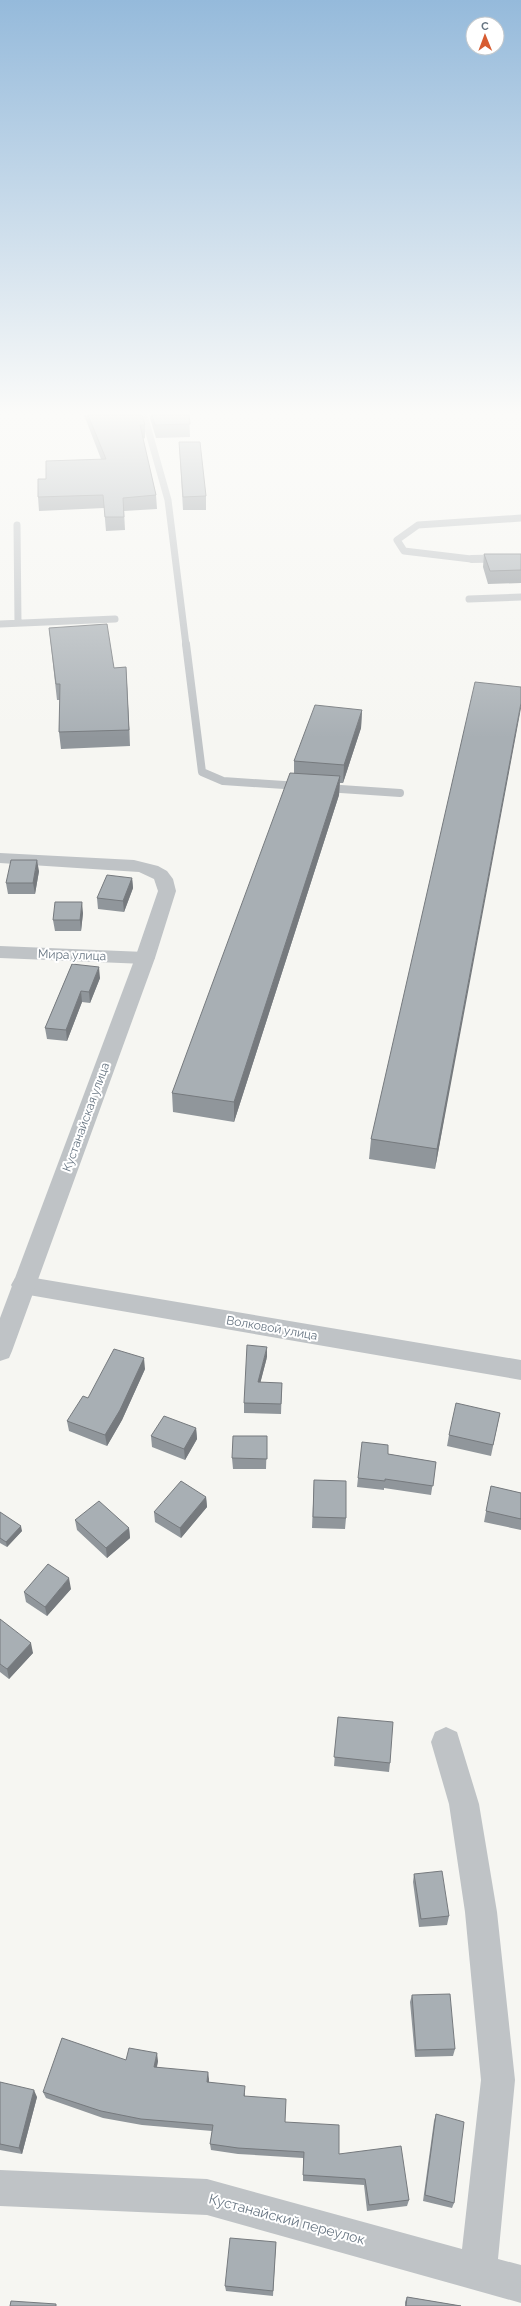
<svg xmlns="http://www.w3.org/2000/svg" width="521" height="2306" viewBox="0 0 521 2306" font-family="Raleway,sans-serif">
<rect width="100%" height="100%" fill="#f6f6f2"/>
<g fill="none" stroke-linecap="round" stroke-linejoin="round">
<path stroke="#bfc3c6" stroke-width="7" d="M144 415 168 500 186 645
M17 525 18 623
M471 559 404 551 397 540 418 525 521 518
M469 599 521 597
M0 624 115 619"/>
<path stroke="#bfc3c6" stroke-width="8" d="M186 644 202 772 223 781 299 786
M326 788 400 793"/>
<path fill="#bfc3c6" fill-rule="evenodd" d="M521 554V562L471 563 464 559 471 555Z
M0 946 145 952 152 954 155 958 152 962 145 964 0 958Z
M23 1276 521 1360V1380L23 1294 15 1292 11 1285 15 1278Z
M446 1727 457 1732 479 1804 497 1912 515 2080 498 2259 521 2265V2303L207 2215 0 2206V2170L207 2179 462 2249 481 2080 465 1912 449 1804 431 1742 435 1732Z"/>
<path fill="#bfc3c6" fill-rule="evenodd" d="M0 853 134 860 158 866 167 871 173 879 176 891 155 958 12 1351 9 1358 0 1361V1318L135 958 158 891 154 879 139 872 0 863Z"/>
</g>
<path fill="#90969b" d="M84 415H142L145 425V438L143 439 156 495 157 509 124 511 125 530 106 531 104 508 39 511 38 497 46 479 101 459Z
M149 415H189L190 437 156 438Z
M179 442 206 496V510H183Z
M484 554H521V583L488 584 483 567Z
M49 628 114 668 126 667 130 746 61 749 59 732 60 700H57Z
M521 687 435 1169 369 1159 371 1139Z
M362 710 361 728 343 783H340L339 795 234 1122 173 1112 172 1093 294 773V761Z
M39 871 35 894H8L6 883Z
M132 878 133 888 124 912 98 909 97 898Z
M83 913 81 931H55L53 920Z
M72 964 100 978 90 1003 82 1002 67 1041 47 1039 45 1028Z
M267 1357 260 1383H282L281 1414 244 1413V1403Z
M145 1369 122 1420 107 1446 69 1431 67 1421 88 1398Z
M500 1413 491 1456 447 1446 449 1435Z
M196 1428 197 1439 185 1460 152 1447 151 1436Z
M267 1436 266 1469H233L232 1458Z
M388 1454 436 1462 431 1495 384 1488V1490L357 1487 358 1478Z
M314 1480 346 1518 345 1529 312 1528Z
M491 1486 521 1493V1530L484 1522Z
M206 1497 207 1507 181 1538 155 1522 154 1512Z
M0 1512 22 1531 7 1547 0 1543Z
M75 1520 129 1528 130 1538 107 1558 77 1530Z
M71 1589 47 1616 26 1602 24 1592Z
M0 1619 33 1653 9 1679 0 1672Z
M338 1717 390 1763 389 1772 334 1766Z
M414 1874 449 1916 447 1925 419 1927 413 1882Z
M412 1995 455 2049 453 2056 415 2057 410 2002Z
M126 2060 158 2061 157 2067 209 2079V2082L245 2093V2096L285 2122 339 2154 409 2200 407 2206 367 2211 364 2185 303 2181V2158L238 2154 211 2150 210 2144 212 2131 142 2125 103 2118 46 2098 43 2092Z
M0 2082 37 2097 22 2154 0 2150Z
M436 2114 454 2203 452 2208 423 2201 434 2121Z
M276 2242 273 2296 226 2291 225 2286Z
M407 2297 461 2306H405V2302Z"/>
<path fill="#767a7e" d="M126 667 127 683 130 746 129 730Z
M521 703V708L435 1169 437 1149Z
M362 710 361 728 343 783 344 765Z
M340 776 339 795 234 1122V1102Z
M37 860 39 871 35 894 33 883Z
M132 878 133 888 124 912 123 901Z
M82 902 83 913 81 931 80 920Z
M99 967 100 978 90 1003 89 992Z
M81 991 82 1002 67 1041 66 1030Z
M267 1347V1357L258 1392V1382Z
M144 1358 145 1369 122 1420 107 1446 105 1435Z
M196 1428 197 1439 185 1460 184 1449Z
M206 1497 207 1507 181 1538 180 1528Z
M21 1526 22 1531 7 1547 6 1542Z
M129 1528 130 1538 107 1558 106 1548Z
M69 1578 71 1589 47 1616 45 1607Z
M31 1643 33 1653 9 1679 7 1669Z
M157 2053 158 2061 155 2074 154 2067Z
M208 2072 209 2079 208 2089 207 2082Z
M34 2090 37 2097 22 2154 19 2148Z"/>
<path fill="#a8afb4" stroke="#767a7e" d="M88 415H142L145 425H140L156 495 123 498 124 517H105L103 495 38 497V479H46V461L106 459Z
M152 415H189L190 424 155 425Z
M179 442H200L206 496 183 497Z
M484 554H521V570L490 571Z
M107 624 114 668 126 667 129 730 59 732 60 684H56L49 628Z
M475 682 521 687V703L437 1149 371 1139Z
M315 705 362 710 344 765 294 761Z
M290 773 340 776 234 1102 172 1093Z
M11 860H37L33 883H6Z
M107 875 132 878 123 901 97 898Z
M55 902H82L80 920H53Z
M72 964 99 967 89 992 81 991 66 1030 45 1028Z
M247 1345 267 1347 258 1382 282 1383 281 1404 244 1403Z
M114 1349 144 1358 120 1410 105 1435 67 1421 83 1396 88 1398Z
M456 1403 500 1413 493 1445 449 1435Z
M164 1416 196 1428 184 1449 151 1436Z
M233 1436H267V1459L232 1458Z
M362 1442 388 1445V1454L436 1462 433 1486 385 1479V1481L358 1478Z
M314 1480 346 1481V1518L313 1517Z
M181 1481 206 1497 180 1528 154 1512Z
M491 1486 521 1493V1519L486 1511Z
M99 1501 129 1528 106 1548 75 1520Z
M0 1512 21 1526 6 1542 0 1538Z
M48 1564 69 1578 45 1607 24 1592Z
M0 1619 31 1643 7 1669 0 1664Z
M338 1717 393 1722 390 1763 334 1757Z
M442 1871 449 1916 421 1919 414 1874Z
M450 1994 455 2049 416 2050 412 1995Z
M62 2038 126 2060 129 2048 157 2053 154 2067 208 2072 207 2082 245 2086 244 2096 286 2099 285 2122 339 2125V2154L401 2146 409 2200 369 2205 365 2179 303 2175 304 2152 238 2148 210 2144 213 2125 141 2119 101 2111 43 2092Z
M0 2082 34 2090 19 2148 0 2144Z
M436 2114 464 2122 454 2203 425 2195Z
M230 2238 276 2242 273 2291 225 2286Z
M407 2297 461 2306H406Z
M11 2301 56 2304V2306H10Z"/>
<linearGradient id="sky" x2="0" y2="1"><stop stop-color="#95badb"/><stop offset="0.56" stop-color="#fbfbf9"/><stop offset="1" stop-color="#fbfbf9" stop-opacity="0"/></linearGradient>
<rect width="521" height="738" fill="url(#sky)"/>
<g text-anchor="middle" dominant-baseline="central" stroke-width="4" stroke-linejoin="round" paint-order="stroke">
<g font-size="12" fill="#677582" stroke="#fff">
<text transform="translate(72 955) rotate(2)">Мира улица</text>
<text transform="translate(86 1117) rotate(-70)">Кустанайская улица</text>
<text transform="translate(272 1328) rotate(10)">Волковой улица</text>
</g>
<g font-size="14" fill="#677582" stroke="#fff">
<text transform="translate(287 2219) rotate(15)">Кустанайский переулок</text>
</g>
</g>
<g transform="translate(485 36) rotate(359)"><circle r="19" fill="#ffffff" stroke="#c2c8cd"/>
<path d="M0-3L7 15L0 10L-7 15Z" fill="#d75c31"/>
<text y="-6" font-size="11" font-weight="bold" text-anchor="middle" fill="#677582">С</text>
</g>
</svg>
